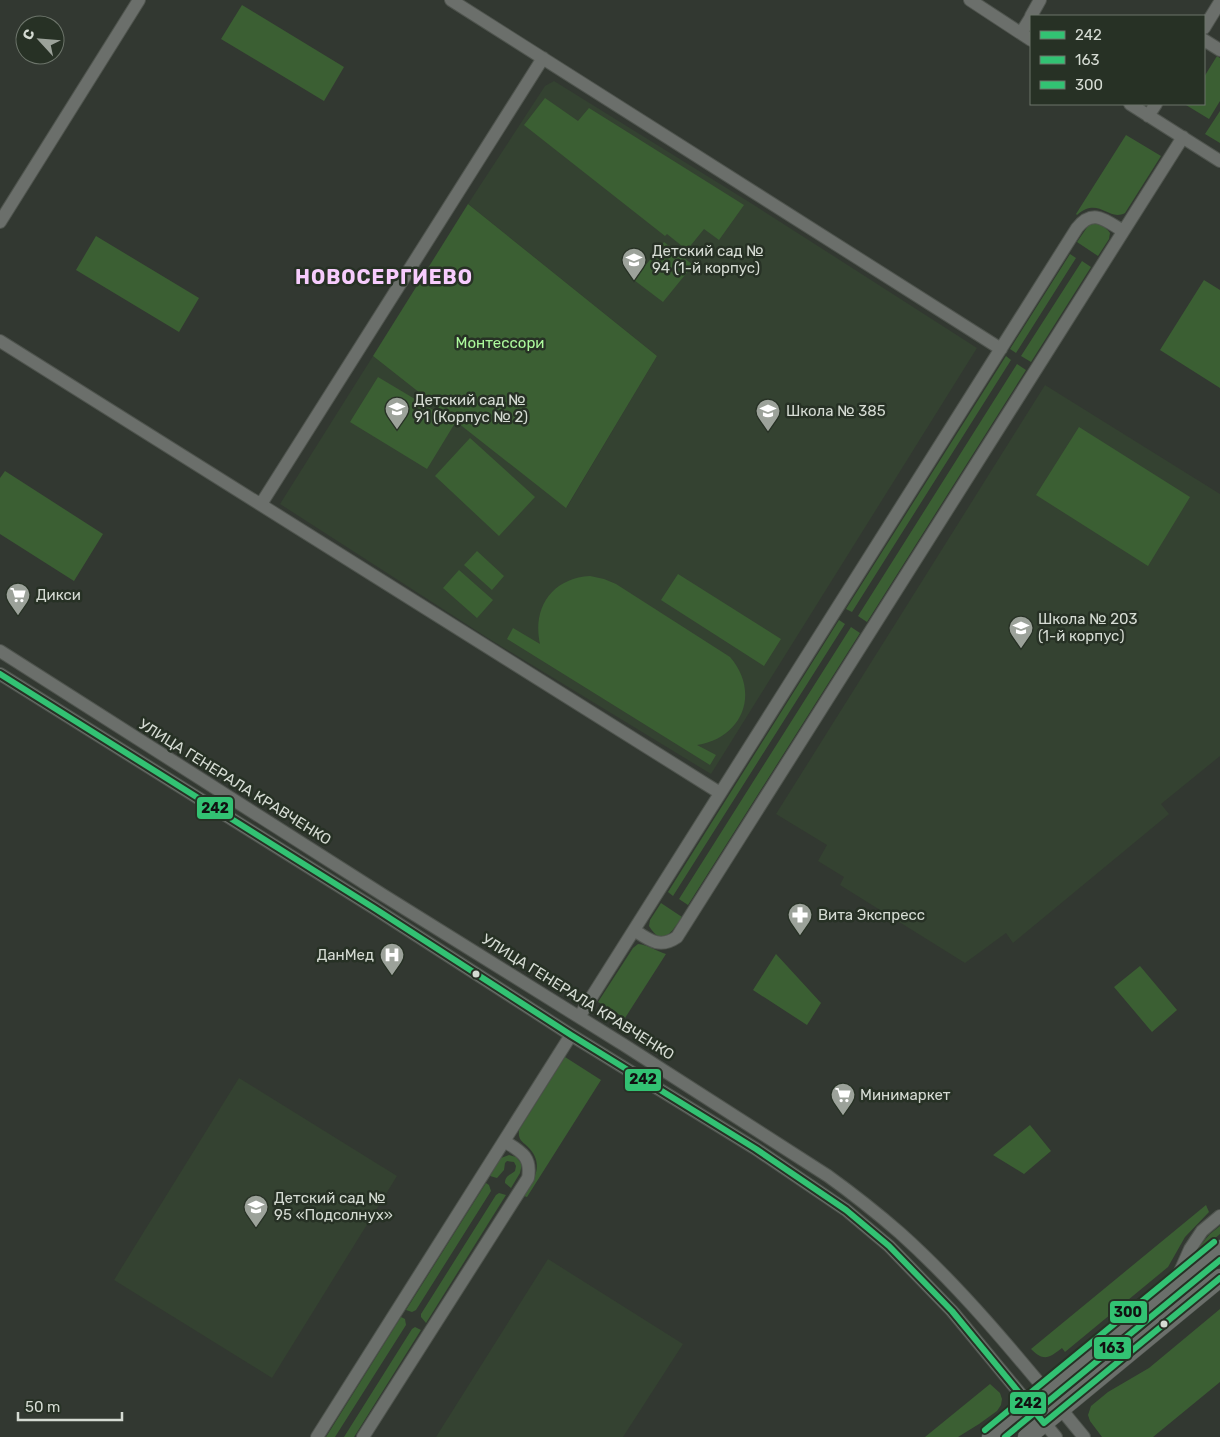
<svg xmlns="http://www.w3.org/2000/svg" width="1220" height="1437" viewBox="0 0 1220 1437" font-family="Rubik,sans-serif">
<rect width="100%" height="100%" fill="#323831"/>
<path fill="#344231" d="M554 81 754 205 977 348 711 774 491 640 280 504 373 356 567 507 657 356 468 204 545 86Z
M1045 385 1220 494V756L1161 804 1169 814 1013 943 1006 933 965 963 840 885 844 877 818 861 827 845 776 814Z
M239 1078 397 1176 272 1378 114 1280Z
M548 1259 683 1344 623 1437H436Z"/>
<path fill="#3b5f33" d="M242 5 344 67 324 101 221 39Z
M1217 56 1220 58V101L1209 119 1186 105 1187 104H1204V77Z
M545 98 578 121 589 108 744 205 719 240 704 229 687 250 667 234 665 236 524 125Z
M1220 111V143L1205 134Z
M1126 135 1161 156 1125 213C1108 222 1099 196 1077 215L1076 214Z
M468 204 657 356 566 508 373 356Z
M1092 223C1100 224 1105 226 1110 233L1109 239 1098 256 1077 242 1088 226Z
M96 236 199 298 179 332 76 270Z
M664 242 693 265 663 302 634 280Z
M1070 254 1076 258 1016 353 1010 349Z
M1082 261 1091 267 1031 362 1021 356Z
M1204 280 1220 290V388L1160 350Z
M1006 356 1011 360 852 612 846 609Z
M1017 364 1026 370 867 622 858 616Z
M378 377 455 423 427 469 350 422Z
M1079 427 1190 497 1148 566 1036 495Z
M470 438 535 497 499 536 435 476Z
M5 471 103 534 74 581 0 534V478Z
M477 551 504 576 492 590 464 565Z
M459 570 493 600 477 618 443 588Z
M678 574 781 639 764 666 661 600Z
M590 576 604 579 616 584 730 657C761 693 742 738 697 745L716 755 710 765 507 639 513 628 540 644C532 608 552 578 590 576Z
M839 620 845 624 673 896 668 892Z
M851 627 860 633 688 905 679 899Z
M661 903 682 917C672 931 663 949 649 926L650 920Z
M638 944C648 945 656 951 666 954L625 1018 598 1002 633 948Z
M776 954 821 1003 807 1025 753 990Z
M1140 966 1177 1010 1152 1032 1114 987Z
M565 1057 601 1080 527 1197 524 1196C535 1179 545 1163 527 1146 521 1141 518 1139 519 1130Z
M1030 1125 1051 1151 1024 1174 993 1155Z
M509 1155 516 1157 522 1164 520 1173 511 1188 505 1183C505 1176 510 1175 515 1171L516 1166 514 1162 507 1161 505 1163 504 1170 497 1178 490 1176 501 1158Z
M486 1183 489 1185 491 1191 416 1310 412 1312 406 1310Z
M499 1193 506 1195 426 1323 421 1317V1314L496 1195Z
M1206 1205 1209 1212 1185 1237 1168 1267 1065 1352 1062 1348C1049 1358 1044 1362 1031 1349Z
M1220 1226V1234L1200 1251 1199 1250 1198 1248 1210 1234Z
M1220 1309V1382L1153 1437H1102L1090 1421 1088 1415 1091 1406 1108 1392 1149 1368Z
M401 1317 405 1319 406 1325 335 1437H326Z
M415 1327 421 1330 354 1437H344L412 1329Z
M990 1384 1000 1393 1002 1399 1001 1405 997 1411 979 1424 958 1437H925Z"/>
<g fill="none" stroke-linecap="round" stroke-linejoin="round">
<defs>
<path id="minor" d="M451 0 1001 349
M970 0 1031 40
M1031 16 1040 0
M1204 28 1220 2
M1021 33 1031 17
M1204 40 1220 50
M1130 104 1220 161
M1148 116 1156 104
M0 222 139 0
M0 341 720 793
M261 504 543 58
M0 651 383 895 624 1045 828 1176C853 1194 877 1213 900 1233 968 1294 1026 1367 1084 1437
M0 674 374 908 571 1035 756 1149 846 1210 889 1246 952 1311 1056 1437
M634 930C649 940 660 949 677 937L1183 137
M579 1017 1077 228C1093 208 1105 220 1123 231
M1174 1285 1190 1249 1202 1231 1220 1216
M317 1437 571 1035
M363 1437 528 1178C532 1156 520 1151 504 1141"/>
<path id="secondary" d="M991 1437 1220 1249
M1027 1437 1220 1278"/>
</defs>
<use href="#minor" stroke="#4f544e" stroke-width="14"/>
<use href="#secondary" stroke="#4f544e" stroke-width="19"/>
<use href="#minor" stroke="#6b6f6b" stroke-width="12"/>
<use href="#secondary" stroke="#6b6f6b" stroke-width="18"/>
<defs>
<path id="bus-1" d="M0 674 374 908 571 1035 756 1149 846 1210 889 1246 952 1311 1044 1423 1220 1278"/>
<path id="bus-2" d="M1005 1437 1220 1260"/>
<path id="bus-3" d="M985 1430 1214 1242"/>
</defs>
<use href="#bus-1" stroke="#273125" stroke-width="10"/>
<use href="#bus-2" stroke="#273125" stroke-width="10"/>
<use href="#bus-3" stroke="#273125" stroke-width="10"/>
<use href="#bus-1" stroke="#32c273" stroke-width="6"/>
<use href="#bus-2" stroke="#32c273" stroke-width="6"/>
<use href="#bus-3" stroke="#32c273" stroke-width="6"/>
</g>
<defs>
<symbol id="school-pin" viewBox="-11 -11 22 30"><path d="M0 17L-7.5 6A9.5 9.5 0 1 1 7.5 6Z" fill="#9ca29a" stroke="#273125"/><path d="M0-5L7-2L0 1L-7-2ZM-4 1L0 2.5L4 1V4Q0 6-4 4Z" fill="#fff"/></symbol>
<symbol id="supermarket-pin" viewBox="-11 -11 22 30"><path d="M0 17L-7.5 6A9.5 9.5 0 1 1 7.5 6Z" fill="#9ca29a" stroke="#273125"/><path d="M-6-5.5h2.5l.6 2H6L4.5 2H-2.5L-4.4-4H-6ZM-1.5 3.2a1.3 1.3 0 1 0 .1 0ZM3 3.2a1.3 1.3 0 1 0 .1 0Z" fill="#fff"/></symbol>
<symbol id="pharmacy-pin" viewBox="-11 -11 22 30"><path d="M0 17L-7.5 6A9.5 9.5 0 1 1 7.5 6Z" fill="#9ca29a" stroke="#273125"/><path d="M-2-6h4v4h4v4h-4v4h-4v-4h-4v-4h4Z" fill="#fff"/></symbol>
<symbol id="hospital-pin" viewBox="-11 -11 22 30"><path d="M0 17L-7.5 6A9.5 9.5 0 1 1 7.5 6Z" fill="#9ca29a" stroke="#273125"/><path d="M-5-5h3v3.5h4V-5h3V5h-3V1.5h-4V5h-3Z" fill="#fff"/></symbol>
</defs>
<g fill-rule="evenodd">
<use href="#school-pin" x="620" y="246" width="28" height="38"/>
<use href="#school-pin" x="383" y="395" width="28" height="38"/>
<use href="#school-pin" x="754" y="397" width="28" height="38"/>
<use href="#supermarket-pin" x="4" y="581" width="28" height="38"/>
<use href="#school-pin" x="1007" y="614" width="28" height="38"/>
<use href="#pharmacy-pin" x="786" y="901" width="28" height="38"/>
<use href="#hospital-pin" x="378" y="941" width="28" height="38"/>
<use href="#supermarket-pin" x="829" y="1081" width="28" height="38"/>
<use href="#school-pin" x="242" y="1193" width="28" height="38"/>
</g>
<g fill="#d5dbd3" stroke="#273125" stroke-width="2">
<circle cx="476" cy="974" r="4.5"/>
<circle cx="1164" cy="1324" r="4.5"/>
</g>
<g text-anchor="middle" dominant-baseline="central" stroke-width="5" stroke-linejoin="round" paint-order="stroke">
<g font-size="15" fill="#d5dbd3" stroke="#273125" text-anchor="start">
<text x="652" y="251">Детский сад №<tspan x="652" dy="17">94 (1-й корпус)</tspan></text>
<text x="414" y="400">Детский сад №<tspan x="414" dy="17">91 (Корпус № 2)</tspan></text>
<text x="786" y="411">Школа № 385</text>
<text x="36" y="595">Дикси</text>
<text x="1038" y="619">Школа № 203<tspan x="1038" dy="17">(1-й корпус)</tspan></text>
<text x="818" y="915">Вита Экспресс</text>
<text x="374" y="955" text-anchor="end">ДанМед</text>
<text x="860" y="1095">Минимаркет</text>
<text x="274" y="1198">Детский сад №<tspan x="274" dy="17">95 «Подсолнух»</tspan></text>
</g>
<g font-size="15" fill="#acf99c" stroke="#273125">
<text x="500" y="343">Монтессори</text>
</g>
<g font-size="15" fill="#d5dbd3" stroke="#273125">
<text transform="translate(235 782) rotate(32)">УЛИЦА ГЕНЕРАЛА КРАВЧЕНКО</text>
<text transform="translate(578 997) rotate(32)">УЛИЦА ГЕНЕРАЛА КРАВЧЕНКО</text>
</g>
<g font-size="20" font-weight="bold" letter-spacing="1" fill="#f7ccfd" stroke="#273125">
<text x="384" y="277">НОВОСЕРГИЕВО</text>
</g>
</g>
<g stroke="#273125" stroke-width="2">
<rect x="196" y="796" width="38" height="24" rx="5" fill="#32c273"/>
<rect x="624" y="1068" width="38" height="24" rx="5" fill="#32c273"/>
<rect x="1109" y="1300" width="39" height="24" rx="5" fill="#32c273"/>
<rect x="1093" y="1336" width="39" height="24" rx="5" fill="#32c273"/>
<rect x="1009" y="1391" width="38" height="24" rx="5" fill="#32c273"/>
</g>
<g font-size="14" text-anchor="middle" font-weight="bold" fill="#111">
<text x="215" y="813">242</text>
<text x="643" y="1084">242</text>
<text x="1128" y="1317">300</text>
<text x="1112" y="1353">163</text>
<text x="1028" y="1408">242</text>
</g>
<rect x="1030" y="15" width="175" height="90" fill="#273125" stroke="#6d756b"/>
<rect x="1040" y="31" width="25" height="8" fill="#32c273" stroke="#6d756b"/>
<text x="1075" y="40" font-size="15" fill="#d5dbd3">242</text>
<rect x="1040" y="56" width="25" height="8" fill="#32c273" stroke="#6d756b"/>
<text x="1075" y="65" font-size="15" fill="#d5dbd3">163</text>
<rect x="1040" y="81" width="25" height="8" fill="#32c273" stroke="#6d756b"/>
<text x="1075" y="90" font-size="15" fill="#d5dbd3">300</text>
<g transform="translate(40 40) rotate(296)"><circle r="24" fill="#273125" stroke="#6d756b"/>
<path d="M0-4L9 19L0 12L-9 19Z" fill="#9ca29a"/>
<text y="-8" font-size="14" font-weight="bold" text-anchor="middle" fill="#d5dbd3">С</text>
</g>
<path d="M18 1412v8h104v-8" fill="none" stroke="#d5dbd3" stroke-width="2.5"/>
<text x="25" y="1412" font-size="15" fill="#d5dbd3" stroke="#273125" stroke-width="4" paint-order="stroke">50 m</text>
</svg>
